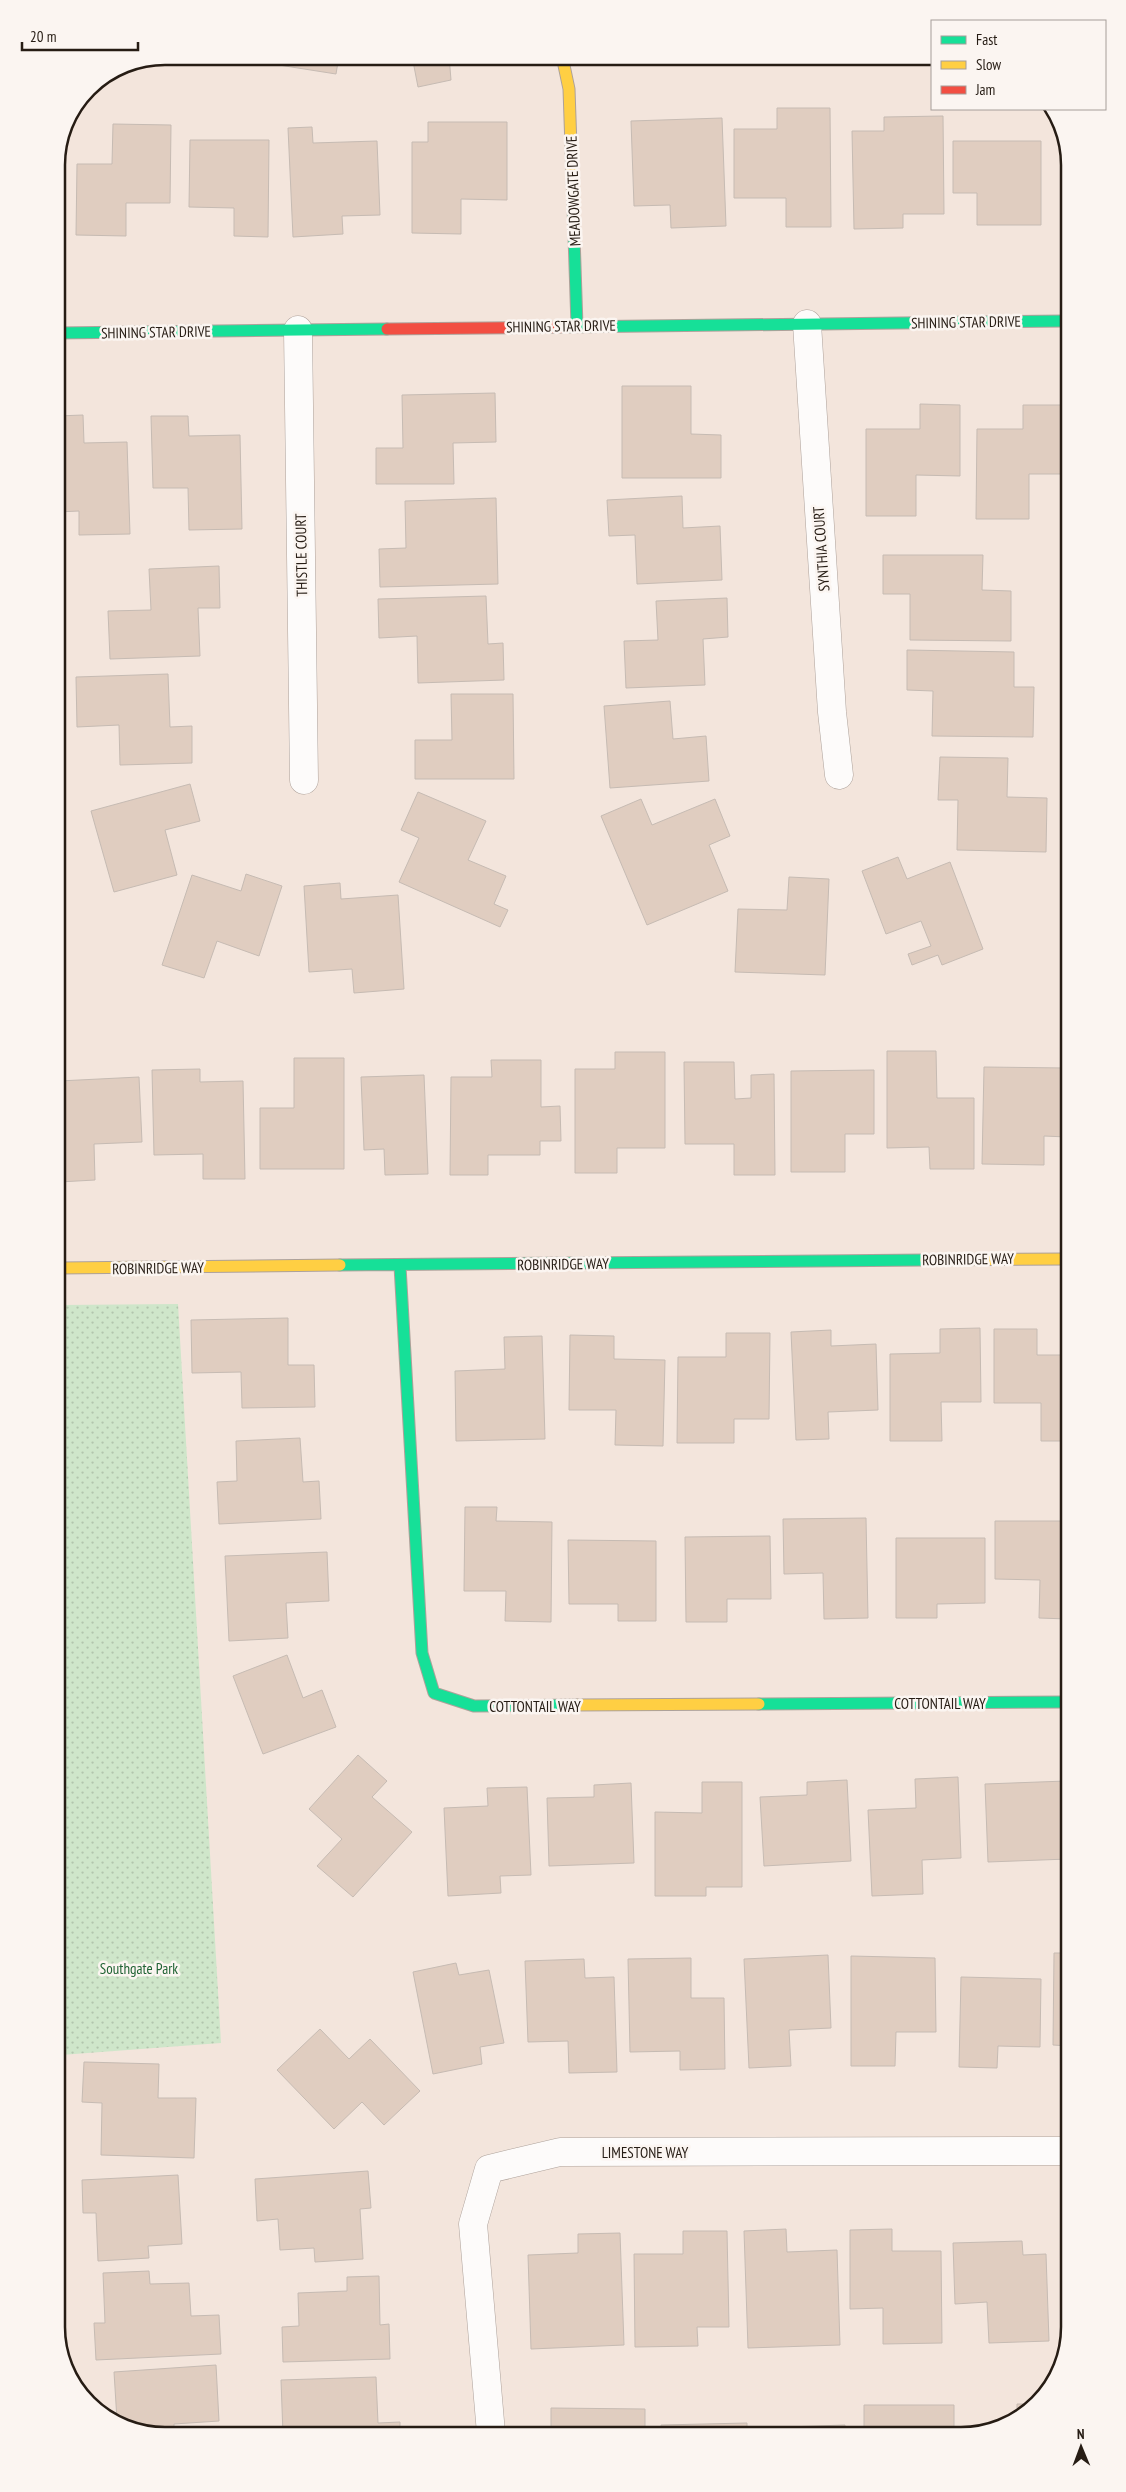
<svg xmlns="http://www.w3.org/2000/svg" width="1126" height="2492" viewBox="0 0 1126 2492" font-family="'PT Sans Narrow',sans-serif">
<defs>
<pattern id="park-dots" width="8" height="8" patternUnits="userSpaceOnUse" patternTransform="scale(1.25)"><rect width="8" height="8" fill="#cfe6ca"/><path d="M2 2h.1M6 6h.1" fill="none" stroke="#b2c5ad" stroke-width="1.8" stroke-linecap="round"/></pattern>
</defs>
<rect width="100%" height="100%" fill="#f3e5dc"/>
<path fill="url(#park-dots)" d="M178 1304 221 2043 61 2055 59 1305Z"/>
<path fill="#e0cdc0" stroke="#c6bbb3" d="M193 56H230V61Z
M248 56H339L336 74 247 60Z
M412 56H449L451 80 418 87Z
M777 108H830L831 227H786V198H734V129H777Z
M943 116 944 214H903V228L854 229 852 131H884V117Z
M722 118 726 226 671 228 670 205 634 206 631 121Z
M428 122H507V200L461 199V234L412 233V142H428Z
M113 124 171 125 170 203H126V236L76 235 77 164H112Z
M312 127 313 143 377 141 380 215 342 216 343 234 293 237 288 128Z
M190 140H269L268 237 234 236V208L189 207Z
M953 141H1041V225H977V193H953Z
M1062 154H1064V226H1062Z
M57 157 59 234H57L56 158Z
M622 386H691V434L721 435V478H622Z
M495 393 496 442 453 443 454 484H376V448H403L402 395Z
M920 404 960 405V476L916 475V516H866V429H920Z
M1023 405H1064V474H1029V519H976L977 429H1023Z
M83 415 84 443 127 442 130 534 79 535V511L57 512V416Z
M151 416H188L189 436 240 435 242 529 189 530 188 488H153Z
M682 496 683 528 720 526 722 580 637 584 635 535 609 536 607 500Z
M496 498 498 584 380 587 379 549 406 548 405 501Z
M883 555H983L982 590 1011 591V641L910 640V594H883Z
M219 566 220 608H198L200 656 110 659 108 611 151 610 149 569Z
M486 596 488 644 503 643 504 680 418 683 417 636 379 638 378 599Z
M727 598 728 637 703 639 705 685 626 688 624 641 658 640 656 601Z
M907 650 1014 652V687H1034L1033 737 932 736 933 691 907 690Z
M168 674 170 727 192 726V763L120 765 119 725 77 727 76 677Z
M451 694H513L514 779H415V740H452Z
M670 701 673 739 706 736 709 781 610 788 604 706Z
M940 757 1008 758 1007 797 1047 798 1046 852 957 850 958 800H938Z
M190 784 200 821 165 830 177 875 114 892 91 811Z
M418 792 486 821 468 860 506 876 494 904 508 910 500 927 399 882 419 838 401 830Z
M641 799 652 825 715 799 730 836 709 845 728 891 647 925 601 816Z
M898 857 907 879 950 862 983 949 942 965 938 955 912 965 908 954 931 946 921 921 886 934 862 871Z
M246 874 282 886 259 956 217 941 204 978 162 965 192 875 241 891Z
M789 877 829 879 825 975 735 972 738 909 787 910Z
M340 883 341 899 398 895 404 989 354 993 352 969 309 972 304 886Z
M887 1051H936L937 1098H974V1169H930L929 1147 887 1148Z
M615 1052H665V1148H617V1173H575V1069H615Z
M294 1058H344V1169H260V1108H294Z
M491 1060H541V1107L560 1106 561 1141H540V1155H488V1175H450L451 1077H492Z
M684 1062H734L735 1099 751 1098V1075L774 1074 775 1175H734V1144H685Z
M984 1067 1066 1068 1067 1137 1044 1136V1165L982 1164Z
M200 1069V1082L243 1081 245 1179H203V1154L154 1155 152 1070Z
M874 1070V1134H845V1172H791V1071Z
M424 1075 428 1174 385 1175 384 1149 364 1150 361 1077Z
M139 1077 142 1142 94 1144 95 1180 59 1182V1081Z
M288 1318V1365H314L315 1407 242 1408 241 1372 192 1373 191 1320Z
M980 1328 981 1402H941L942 1441H890V1354L940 1353V1329Z
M994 1329H1037V1355H1067V1441H1041V1403H994Z
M831 1330V1346L876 1344 878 1410 828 1412 829 1439 796 1440 791 1332Z
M726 1333H770L769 1419H734V1443H677L678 1357H726Z
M570 1335 614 1336V1359L665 1360 663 1446 615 1445 616 1410H569Z
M542 1336 545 1439 456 1441 455 1371 505 1369 504 1337Z
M300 1438 303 1482 319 1481 321 1519 219 1524 217 1482 237 1481 236 1441Z
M465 1507H497L496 1521 552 1522 551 1622 505 1621 506 1591H464Z
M866 1518 868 1618 824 1619 823 1573 784 1574 783 1519Z
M995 1521H1068V1619L1039 1618 1040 1580 995 1579Z
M770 1536 771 1599H727V1622H686L685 1537Z
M896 1538H985V1603L937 1604V1618H896Z
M568 1540 656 1541V1621H618V1604H569Z
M327 1552 329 1601 286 1603 288 1638 229 1641 225 1556Z
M287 1655 303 1698 322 1690 336 1727 263 1754 233 1676Z
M358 1755 387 1781 372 1797 412 1832 353 1897 317 1866 342 1839 309 1809Z
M958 1777 961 1858 922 1860 923 1894 872 1896 868 1810 916 1808 915 1779Z
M847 1780 851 1861 764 1866 760 1797 807 1795V1782Z
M1066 1781 1068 1859 988 1862 985 1784Z
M702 1782H742V1887H706V1896H655V1812L702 1813Z
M631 1783 634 1863 549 1866 547 1798 594 1797V1785Z
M527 1787 531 1875 500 1876 501 1893 448 1896 444 1808 488 1806 487 1788Z
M1054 1953H1069V2046L1053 2045Z
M828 1955 831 2028 789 2030 791 2066 749 2068 744 1959Z
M851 1956 935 1958 936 2032H896L895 2066H851Z
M691 1958V1998H724L725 2069 680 2070V2051L630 2052 628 1959Z
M584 1959 585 1978 614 1977 617 2072 569 2073 568 2041 528 2042 525 1961Z
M456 1963 459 1975 489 1970 504 2043 480 2047 482 2064 433 2074 413 1972Z
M961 1977 1041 1979 1040 2047 998 2046 997 2068 959 2067Z
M320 2029 349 2059 370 2039 420 2091 384 2125 362 2102 334 2129 277 2070Z
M84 2062 159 2064 158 2098H196L194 2158 101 2155 102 2103 82 2102Z
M368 2171 371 2208 360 2209 363 2259 315 2262 314 2248 280 2250 278 2219 257 2221 255 2179Z
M178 2175 182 2244 148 2246 149 2258 98 2261 96 2213H83L82 2180Z
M786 2229 787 2252 837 2250 840 2345 748 2348 744 2231Z
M892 2229V2251H941L942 2343 883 2344V2308L850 2309V2230Z
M683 2231H727L729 2327H697L698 2346 635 2347 634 2254H683Z
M620 2233 624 2345 531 2349 528 2255 578 2253V2234Z
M1022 2241 1023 2255 1046 2254 1049 2341 989 2343 987 2302 955 2304 953 2243Z
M149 2271 150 2284 189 2283 191 2316 219 2315 221 2354 96 2360 94 2323H105L103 2273Z
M379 2276 380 2325 389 2324 390 2359 283 2362 282 2327 299 2326 298 2293 347 2291V2277Z
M216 2365 219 2421 174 2424V2435H157L117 2420 114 2372Z
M376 2377 378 2423 400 2422V2434L283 2435 281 2380Z
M1017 2404H1032L1017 2415Z
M864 2405H954V2430L864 2431Z
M551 2408 645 2409V2432L551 2433Z
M747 2423V2432H662L661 2425Z
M845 2425V2431H758V2428Z"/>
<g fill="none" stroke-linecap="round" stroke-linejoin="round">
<defs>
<path id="street" d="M807 324 832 712 839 775
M298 330 304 780
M491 2433 473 2224 489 2169 560 2152 1069 2151"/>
<path id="fast" d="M573 206 577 326
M566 327 1064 321
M57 333 387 329
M340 1265 926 1260
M400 1266 422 1653 434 1693 474 1706 576 1705
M759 1704 1068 1702"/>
<path id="slow" d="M562 56 569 89 573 206
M926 1260 1067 1259
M59 1268 340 1265
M576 1705 759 1704"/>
<path id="jam" d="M387 329 566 327"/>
</defs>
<use href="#street" stroke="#ada19a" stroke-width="29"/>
<use href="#fast" stroke="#ada19a" stroke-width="13"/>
<use href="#slow" stroke="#ada19a" stroke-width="13"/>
<use href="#jam" stroke="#ada19a" stroke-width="13"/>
<use href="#street" stroke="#fdfbfa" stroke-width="28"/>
<use href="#fast" stroke="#16e098" stroke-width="11"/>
<use href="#slow" stroke="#ffcf43" stroke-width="11"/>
<use href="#jam" stroke="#f24e42" stroke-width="11"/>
</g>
<g text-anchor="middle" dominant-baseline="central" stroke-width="5" stroke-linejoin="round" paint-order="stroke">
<g font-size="15" fill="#261c14" stroke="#fbf5f1">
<text transform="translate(573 191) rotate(-92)">MEADOWGATE DRIVE</text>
<text transform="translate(966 322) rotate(-1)">SHINING STAR DRIVE</text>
<text transform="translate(561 326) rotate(-1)">SHINING STAR DRIVE</text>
<text transform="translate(156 332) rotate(-1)">SHINING STAR DRIVE</text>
<text transform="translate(821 549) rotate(-94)">SYNTHIA COURT</text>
<text transform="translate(301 555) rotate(-91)">THISTLE COURT</text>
<text transform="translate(968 1259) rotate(-1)">ROBINRIDGE WAY</text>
<text transform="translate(563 1264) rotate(-1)">ROBINRIDGE WAY</text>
<text transform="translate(158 1268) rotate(-1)">ROBINRIDGE WAY</text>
<text x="940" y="1703">COTTONTAIL WAY</text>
<text x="535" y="1706">COTTONTAIL WAY</text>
<text x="645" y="2152">LIMESTONE WAY</text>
</g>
<g font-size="15" fill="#206334" stroke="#fbf5f1">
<text x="139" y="1968">Southgate Park</text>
</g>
</g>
<path d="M0 0H1126V2492H0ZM165 65H961A100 100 0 0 1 1061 165V2327A100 100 0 0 1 961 2427H165A100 100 0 0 1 65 2327V165A100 100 0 0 1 165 65Z" fill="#fbf5f1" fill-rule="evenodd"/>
<path fill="none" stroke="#261c14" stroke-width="2.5" d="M165 65H961A100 100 0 0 1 1061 165V2327A100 100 0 0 1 961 2427H165A100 100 0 0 1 65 2327V165A100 100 0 0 1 165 65Z"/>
<rect x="931" y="20" width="175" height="90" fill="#fbf5f1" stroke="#a69e99"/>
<rect x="941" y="36" width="25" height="8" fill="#16e098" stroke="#a69e99"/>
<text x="976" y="45" font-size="15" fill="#261c14">Fast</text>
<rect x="941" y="61" width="25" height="8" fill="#ffcf43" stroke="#a69e99"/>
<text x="976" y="70" font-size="15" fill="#261c14">Slow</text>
<rect x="941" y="86" width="25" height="8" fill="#f24e42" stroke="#a69e99"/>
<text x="976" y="95" font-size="15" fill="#261c14">Jam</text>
<g transform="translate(1081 2447) rotate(359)" stroke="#fbf5f1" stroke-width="4" paint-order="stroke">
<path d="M0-4L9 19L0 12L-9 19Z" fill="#261c14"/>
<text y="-8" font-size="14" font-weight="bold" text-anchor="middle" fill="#261c14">N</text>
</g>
<path d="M22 42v8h116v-8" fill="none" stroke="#261c14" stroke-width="2.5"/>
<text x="30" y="42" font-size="15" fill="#261c14" stroke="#fbf5f1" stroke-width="4" paint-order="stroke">20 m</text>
</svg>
